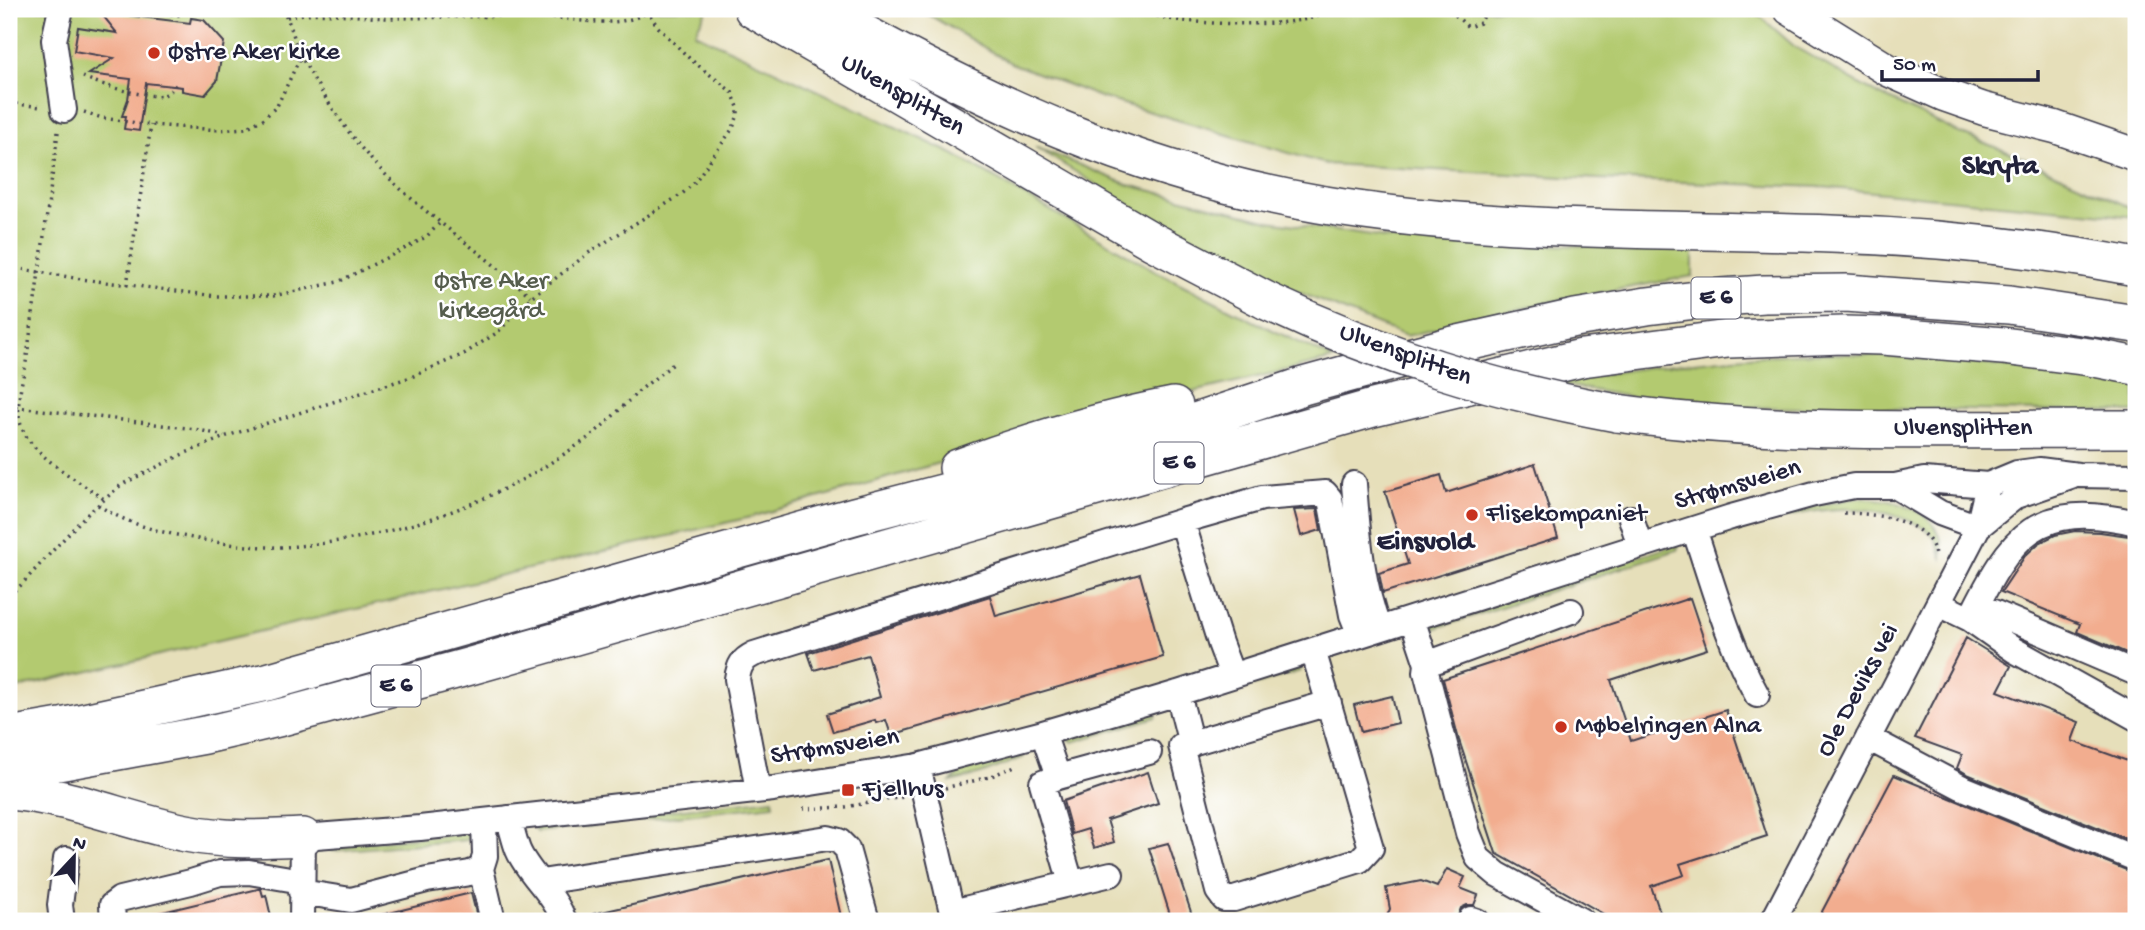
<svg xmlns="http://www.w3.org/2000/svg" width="2145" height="930" viewBox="0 0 2145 930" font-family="'Gochi Hand',sans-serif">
<rect width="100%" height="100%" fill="#fff"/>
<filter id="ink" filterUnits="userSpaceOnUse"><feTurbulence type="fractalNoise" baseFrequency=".0143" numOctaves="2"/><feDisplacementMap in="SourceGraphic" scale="14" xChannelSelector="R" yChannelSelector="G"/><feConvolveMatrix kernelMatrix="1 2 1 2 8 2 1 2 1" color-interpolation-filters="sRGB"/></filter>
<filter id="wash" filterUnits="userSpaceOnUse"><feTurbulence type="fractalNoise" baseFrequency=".00686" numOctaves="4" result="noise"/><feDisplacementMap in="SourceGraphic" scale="28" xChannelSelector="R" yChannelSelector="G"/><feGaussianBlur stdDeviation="1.57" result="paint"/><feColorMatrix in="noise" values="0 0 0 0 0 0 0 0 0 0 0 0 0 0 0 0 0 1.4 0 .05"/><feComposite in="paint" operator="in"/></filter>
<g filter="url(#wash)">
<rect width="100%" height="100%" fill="#e6dfba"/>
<path fill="#b3ca6f" stroke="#6a7655" stroke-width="2" d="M9 9H707L695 33 951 153 1156 271 1247 318 1334 359 1155 401 751 517 9 690Z
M919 9H1752L1795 47 1868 89 1959 133 2018 156 2136 210V217L1821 187 1598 179 1326 164 1100 97 1011 63Z
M1035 147 1129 185 1269 221 1405 241 1693 249V276L1555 301 1406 336 1286 287 1159 223Z
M1820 353C1926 356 2031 368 2136 384V412L1724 407 1642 399 1553 383C1642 366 1729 356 1820 353Z
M1854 498C1890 497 1947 509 1942 557 1939 550 1937 542 1934 537 1927 527 1913 522 1902 518 1842 496 1781 517 1724 536L1719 532 1764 517Z
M1679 544 1677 550 1433 629 1428 624Z
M1300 665V671L1204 701 1201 697Z
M1156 710V717L1073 742 1067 738Z
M1024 750V757L981 774 951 782 966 766Z
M773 799 774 805 537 832 532 826Z
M471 833V838L467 840 332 851 331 845Z"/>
<g id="blocks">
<path fill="#f2ad8f" d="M100 12 190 23 191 18 204 20 224 42 217 81 205 95 182 91V87L146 83 139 131 124 129 126 116H122L128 99 131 79 89 74 114 58 74 51 78 27 117 33Z
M1535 464 1558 538 1383 593 1379 573 1408 564 1385 492 1441 475 1446 493Z
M1317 509 1321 530 1301 536 1294 510Z
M2075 531 2100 532 2136 537V657L2077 632 2080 624 2001 592 2025 556 2039 543 2055 535Z
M1140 574 1163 657 891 735 886 720 876 723 875 720 833 732 827 714 880 697 868 655 814 670 808 653 990 596 996 616Z
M1690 598 1707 649 1611 680 1631 741 1726 710 1767 836 1680 864 1684 875 1651 886 1663 921H1616L1496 853 1459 740 1443 679Z
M1966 638 2011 666 1998 691 2079 722 2072 741 2136 764V843L1967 774 1957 768 1962 755 1915 738Z
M1392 696 1398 723 1361 732 1354 705Z
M1148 772 1158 803 1107 820 1114 842 1094 848 1088 829 1072 834 1063 801Z
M1894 775 2136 874V921H1817Z
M1168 843 1192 915 1172 921 1149 848Z
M828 860 842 921H594L593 914Z
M1447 869 1465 877 1460 888 1478 895 1474 905H1467L1461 908 1456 921H1385L1390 909 1386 888 1421 881 1437 887Z
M258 889H261L263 896 266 895 272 921H150V915Z
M471 893 478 921H382L381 915Z"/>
</g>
</g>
<g filter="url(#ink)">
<use href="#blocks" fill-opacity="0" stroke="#3f3e4e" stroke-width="2"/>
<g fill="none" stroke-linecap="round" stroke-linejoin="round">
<defs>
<path id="minor" d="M61 9 54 40 64 110
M1354 484C1358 534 1361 582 1379 629
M1895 486 1940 513 1978 527
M1631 518 1640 546
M1182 521 1262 498 1325 493 1330 499 1352 615 1360 635
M1978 527 2016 496 2071 477
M1694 529C1713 585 1728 643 1757 695
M1939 604 1970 619 2014 650 2136 718
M1977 605 2136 673
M1412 619 1427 664 1426 672 1468 833 1478 858 1497 874 1582 921
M1970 619C2011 536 2036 499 2136 523
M1313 650 1371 848 1360 860 1234 899H1224L1218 891 1181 746 1329 703
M1427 664 1571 611
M1178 693 1191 744
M1043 733 1058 777 1042 783 1071 883
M1868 738 1961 787 2136 859
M918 766 954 921
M1058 777 1149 752
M758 790 737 679C739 665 742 660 754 654L1182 521 1220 643 1232 675
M508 818C512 828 514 840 518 850 528 874 555 894 564 921
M481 869 493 921
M541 882 828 838 839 841 847 849 867 921
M301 892 351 900 427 880 470 873 481 869 485 856 484 821
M952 912 1111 874
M1471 919 1477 921
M62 921 60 905 66 859
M113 921 112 905 120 899 191 882 220 873 249 872 302 881
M302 921 303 837 420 828 773 789 918 766 1043 733 1178 693 1731 517 1814 494 1854 486H1895L1924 480 1988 485 2017 473 2039 470 2078 475 2136 476
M1773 921 1978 527 1988 485"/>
<path id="major" d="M1790 9 1888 70 1944 95 1984 109 2055 127 2136 155"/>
<path id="highway" d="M753 9 1152 241 1267 301
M820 9C983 101 1132 172 1319 204 1488 233 1661 228 1831 234 1933 237 2036 248 2136 267
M1617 413C1789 437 1963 428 2136 429
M958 468C1028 442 1101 420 1174 406
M9 736 61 727 267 682 854 516 1016 474 1180 427 1303 386 1449 346 1575 318 1647 306 1721 297 1764 294 1846 293 2009 305 2136 324
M9 771 205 735 282 717 467 667 1373 408 1582 358 1728 339 1844 335 1883 336 2003 346 2090 357 2136 366
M9 791C70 796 126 821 186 833 226 841 263 839 303 837"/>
</defs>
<use href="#minor" stroke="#3f3e4e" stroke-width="28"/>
<use href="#major" stroke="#3f3e4e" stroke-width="35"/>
<use href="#highway" stroke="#3f3e4e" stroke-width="40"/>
<path stroke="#3f3e4e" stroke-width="3.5" stroke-dasharray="2 5" stroke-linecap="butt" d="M136 9 184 16
M282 9C292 24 294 42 302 58 316 85 334 111 351 135 401 202 471 241 530 296
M1137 9C1147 12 1158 17 1168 19 1200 24 1309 30 1332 9
M1453 9 1454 14 1468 27 1480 23 1488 9
M287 17C320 9 354 17 388 18 440 18 491 15 543 17 577 19 624 31 652 9
M83 77C98 84 147 99 163 95 169 94 172 89 176 85
M9 103 41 107
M84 112 102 118 151 125 219 130 246 128 263 119 277 106 301 56
M58 132C48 207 38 281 27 356 24 378 14 403 21 425 30 455 79 481 104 499
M9 267 81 279 216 296H273L338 282 410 246 427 236 439 224
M127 285 151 125
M9 406 195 429 224 436
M98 505C125 523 155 531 187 537 218 543 250 548 282 547 370 543 469 513 544 467 558 458 574 448 588 438 606 424 622 407 639 391 651 381 664 371 676 362
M1844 513C1873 513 1933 520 1935 557
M9 595 20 586 83 518 121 485 181 455 227 436 411 377 464 354 498 332 531 297 590 252 682 194 694 183 733 128 738 115V107L732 92 690 59 658 27 648 12
M945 788 989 777 1017 765
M803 809 845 807 903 797"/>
<use href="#minor" stroke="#fff" stroke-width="24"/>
<use href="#major" stroke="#fff" stroke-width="32"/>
<use href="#highway" stroke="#fff" stroke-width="37"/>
<defs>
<path id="highway-bridge" d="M1267 301C1383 356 1491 390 1617 413"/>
</defs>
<use href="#highway-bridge" stroke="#3f3e4e" stroke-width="40" stroke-linecap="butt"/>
<use href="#highway-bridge" stroke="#fff" stroke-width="37"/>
</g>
</g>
<g fill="#c8321e" stroke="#fff" stroke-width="2.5">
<circle cx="154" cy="53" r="7"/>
<circle cx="1472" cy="515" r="7"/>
<circle cx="1561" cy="727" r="7"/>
<rect x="841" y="783" width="14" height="14" rx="3.5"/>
</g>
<g text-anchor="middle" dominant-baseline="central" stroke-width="5" stroke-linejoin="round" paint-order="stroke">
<g fill="#fff" stroke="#646476" stroke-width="2">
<rect x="1691.5" y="277.5" width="49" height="41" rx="5"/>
<rect x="1154.5" y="442.5" width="49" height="41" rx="5"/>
<rect x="371.5" y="665.5" width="49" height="41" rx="5"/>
</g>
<g font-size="24" font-weight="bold" fill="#22223b">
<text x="1716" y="298">E 6</text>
<text x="1179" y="463">E 6</text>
<text x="396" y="686">E 6</text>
</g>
<g font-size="26" fill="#22223b" stroke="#fff" text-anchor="start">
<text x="168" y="53">Østre Aker kirke</text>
<text x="1486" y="515">Flisekompaniet</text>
<text x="1575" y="727">Møbelringen Alna</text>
<text x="862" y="790">Fjellhus</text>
</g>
<g font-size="26" fill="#22223b" stroke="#fff">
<text transform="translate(902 96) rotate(30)">Ulvensplitten</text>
<text transform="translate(1405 356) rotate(20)">Ulvensplitten</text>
<text x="1963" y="429">Ulvensplitten</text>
<text transform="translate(1738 486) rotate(-16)">Strømsveien</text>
<text transform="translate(1859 691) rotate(-62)">Ole Deviks vei</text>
<text transform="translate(835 748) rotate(-9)">Strømsveien</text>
</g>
<g font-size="26" fill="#555d4d" stroke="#fff">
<text x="491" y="282">Østre Aker<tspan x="491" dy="30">kirkegård</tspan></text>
</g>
<g font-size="28" font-weight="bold" fill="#22223b" stroke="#fff">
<text x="2000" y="167">Skryta</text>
<text x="1425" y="543">Einsvold</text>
</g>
</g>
<rect width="2145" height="930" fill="none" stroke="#fff" stroke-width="35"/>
<g transform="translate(74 857) rotate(22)" stroke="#ffffff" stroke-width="5" paint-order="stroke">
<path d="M0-5L12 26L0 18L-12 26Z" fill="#22223b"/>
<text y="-10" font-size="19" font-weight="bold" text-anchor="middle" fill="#22223b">N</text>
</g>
<path d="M1882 70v10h156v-10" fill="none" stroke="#22223b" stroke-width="3.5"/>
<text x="1893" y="70" font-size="21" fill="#22223b" stroke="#ffffff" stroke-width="5" paint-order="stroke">50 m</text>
</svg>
